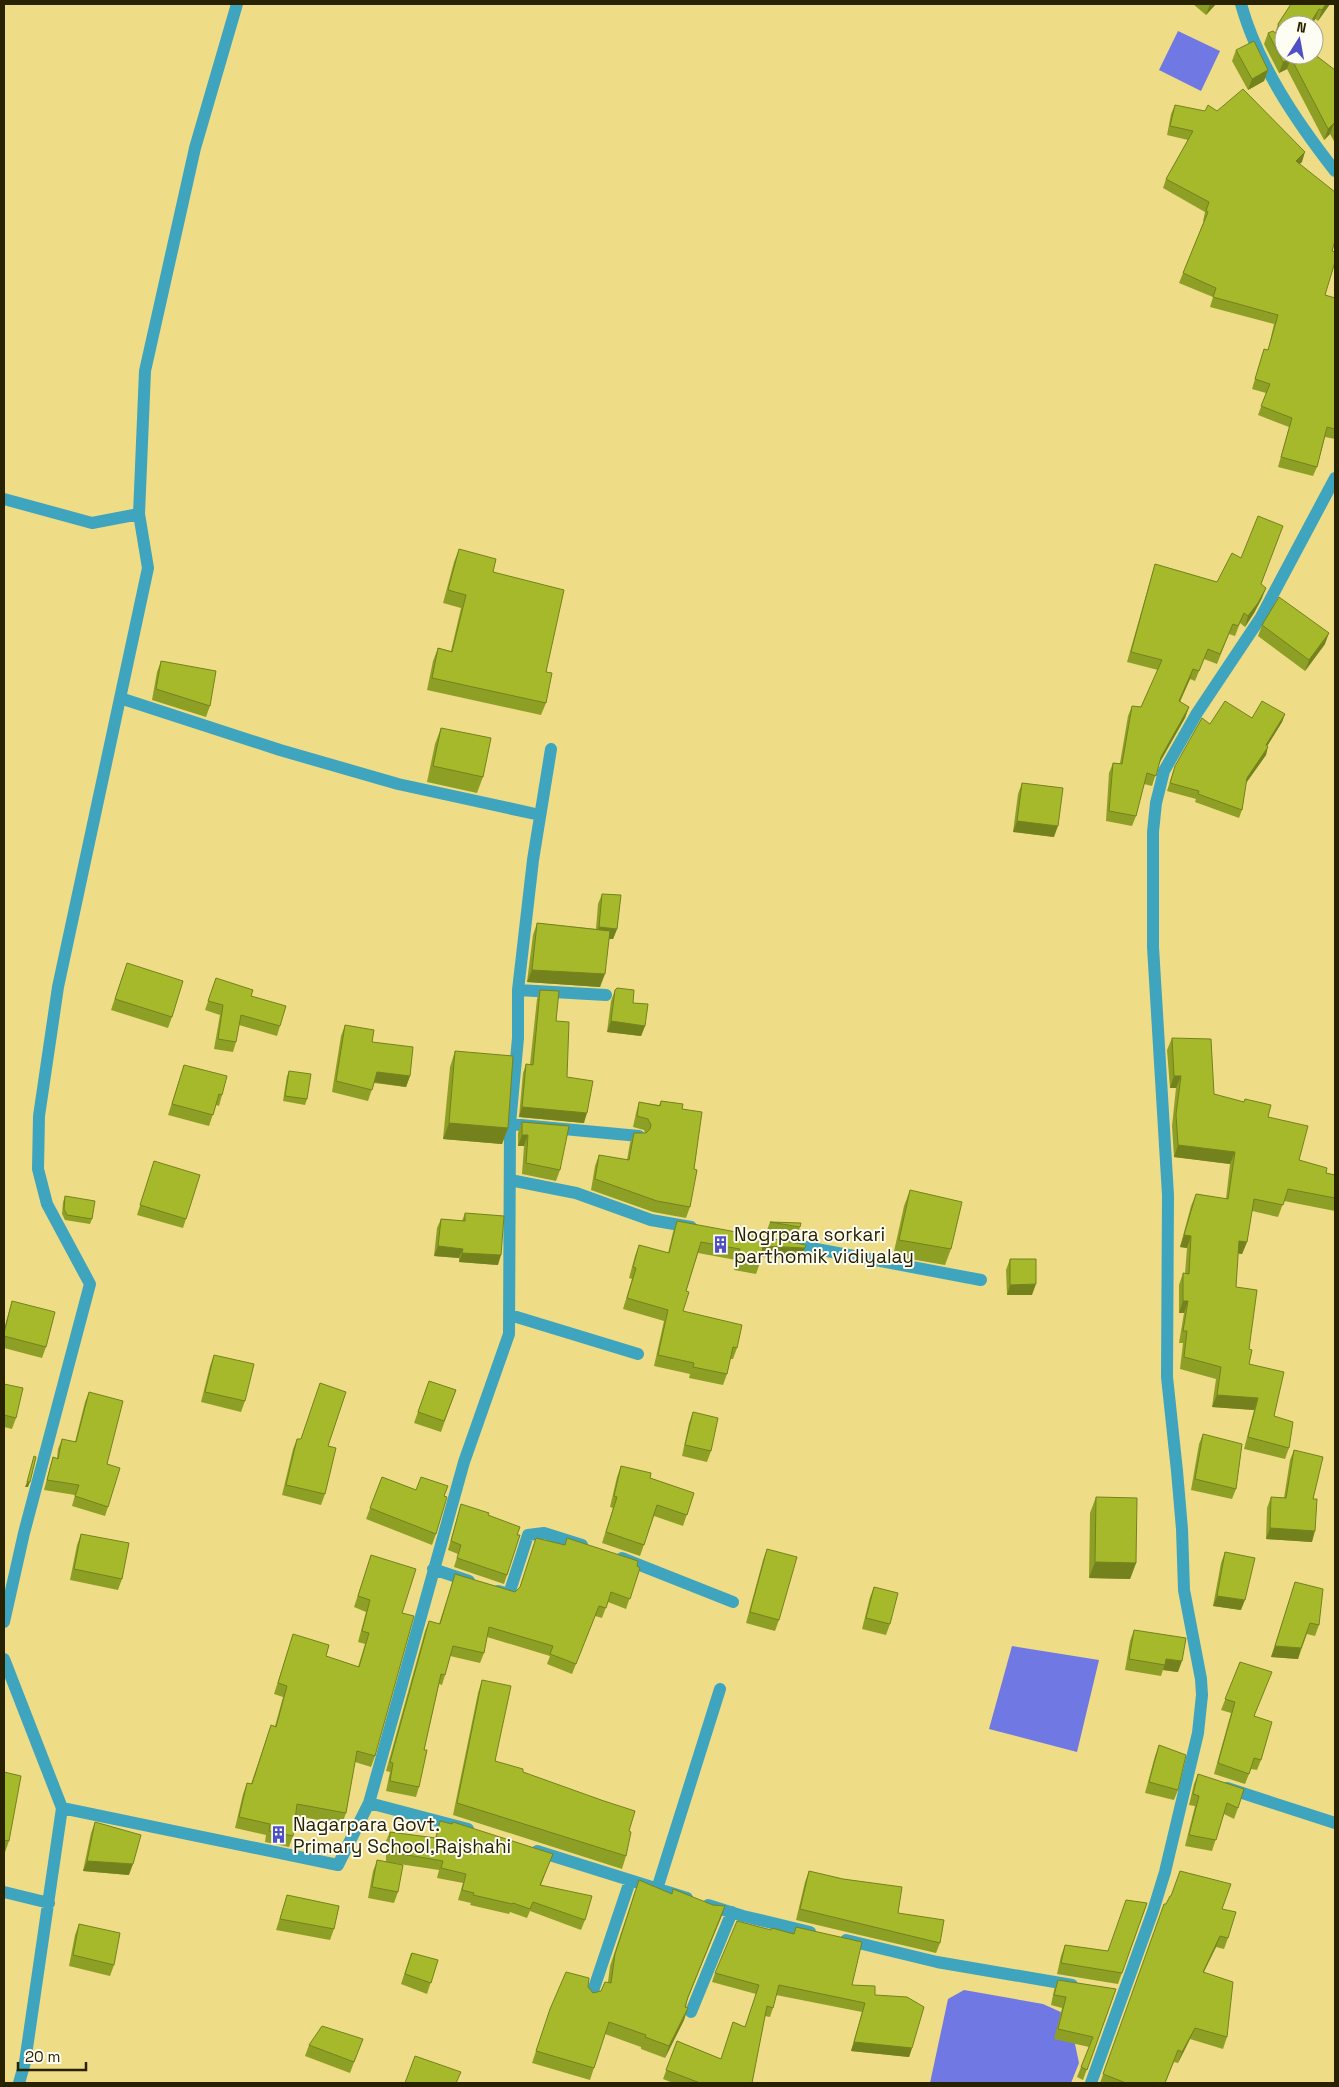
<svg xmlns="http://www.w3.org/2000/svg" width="1339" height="2087" viewBox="0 0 1339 2087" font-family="'Space Grotesk',sans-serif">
<rect width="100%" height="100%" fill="#efdc86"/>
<path fill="#7078e3" d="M1178 31 1220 51 1201 91 1159 70Z
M1012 1646 1099 1660 1077 1752 989 1729Z
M964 1990 1043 2004 1063 2013 1071 2025 1079 2063 1071 2083H930L948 1999Z"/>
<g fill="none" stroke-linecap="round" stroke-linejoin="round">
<path stroke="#3fa4be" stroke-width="12" d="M1241 4C1258 65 1296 121 1335 171
M4 499 92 523 139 514 148 568 58 987 39 1116 38 1169 47 1204 90 1284 24 1533 4 1622
M139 514 145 371 195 148 237 4
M120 698 280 750 398 784 540 815
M518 990 606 995
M510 1124 639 1136
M510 1180 576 1193 651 1220 691 1227
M790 1244 981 1280
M510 1315 638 1354
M622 1558 733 1602
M433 1569 469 1581
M498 1591 509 1594 528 1535 544 1533 582 1545
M4 1659 62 1808 25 2062 19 2083
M1227 1788 1335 1823
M369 1803 464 1462 509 1334 510 1124 518 1038V990L533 860 551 749
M62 1808 338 1865 369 1803 468 1829
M537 1851 687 1898
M657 1889 720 1689
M4 1892 49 1903
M708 1905 743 1916 810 1932
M846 1940 937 1962 1072 1985
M591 1997 630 1881
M691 2012 732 1912
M1091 2083 1153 1911 1165 1872 1198 1733 1202 1695 1201 1679 1184 1590 1182 1529 1177 1471 1167 1377 1168 1195 1153 947V832L1156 803 1164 771 1197 713 1261 617 1335 478"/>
</g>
<path fill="#8e9f25" d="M1193 4H1216L1206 15Z
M1291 4H1330L1318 21 1315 19 1312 25H1284V55L1335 70V143L1330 134 1324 140 1287 69 1279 73 1264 44 1268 33H1275L1278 24Z
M1236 50 1268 70 1264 81 1248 90 1232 61Z
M1175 105 1302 162 1299 164 1332 251 1325 295 1335 298V439L1325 437 1317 467 1313 476 1278 467 1289 427 1258 415 1266 393 1252 389 1264 349 1268 350 1274 324 1210 307 1213 297 1179 283 1204 221H1203L1205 212 1163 188 1166 179 1188 140 1167 135 1171 114Z
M459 549 493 572 546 672V703L541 715 427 690 433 661 438 648 451 651 461 608 443 603 454 562Z
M1155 564 1217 582 1261 584 1262 598 1254 613 1245 627 1240 623 1235 636 1229 634 1217 664 1204 659 1195 681 1190 679 1180 702 1189 707 1185 718 1159 764 1152 786 1144 784 1136 816 1132 826 1106 821 1109 773 1113 763H1120L1128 716 1132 706 1141 707 1158 670 1127 662 1152 574Z
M1262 625 1325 644 1305 671 1258 636Z
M161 661 210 706 206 717 152 700 157 672Z
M1285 714 1282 722 1267 746 1266 755 1246 783 1242 810 1239 818 1195 802 1196 799 1167 791 1175 766 1210 724Z
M441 728 483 777 477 793 427 782 435 744Z
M1022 783 1054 837 1013 832 1018 794Z
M602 894 617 929 613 939H609L600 987 527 982 533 935 537 923 596 929 598 904Z
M123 974 172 1017 168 1028 111 1010Z
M216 978 251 996 280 1026 277 1036 239 1025 236 1042 233 1052 214 1049 220 1015 205 1010Z
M540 990 556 1021 567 1077 584 1123 519 1117 523 1073 526 1064H530L537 999Z
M615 990 633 1003 645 1026 641 1036 607 1032 611 1001Z
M345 1025 372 1042 410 1076 406 1087 374 1083 368 1101 332 1092 341 1036Z
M1172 1038 1214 1094 1268 1117 1299 1160 1326 1173 1335 1175V1211L1284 1201 1278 1217 1252 1211 1247 1242 1242 1254 1238 1253 1236 1287 1249 1349V1364L1289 1448 1285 1459 1244 1449 1254 1410 1212 1407 1216 1379 1180 1369 1183 1343H1179L1184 1313H1179V1285L1183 1273 1185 1274 1187 1248 1180 1247 1191 1206 1196 1194 1226 1199 1230 1164 1174 1157 1172 1126 1176 1088H1170L1167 1050Z
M455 1051 508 1128 502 1144 443 1139 450 1067Z
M184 1065 222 1095 219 1106 216 1105 209 1126 168 1115Z
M289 1071 307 1099 305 1105 283 1101 287 1076Z
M661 1101 682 1109 694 1169 690 1207 686 1218 653 1212 591 1190 595 1166 599 1155 627 1160 630 1143 634 1133H645L644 1130 633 1127 636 1113 639 1102 659 1105Z
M522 1122 560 1170 556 1181 522 1174 524 1146H518V1133Z
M154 1161 186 1219 183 1228 137 1215Z
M910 1190 951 1249 945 1265 893 1256 904 1206Z
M65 1196 92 1219 90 1224 65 1220 62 1214 63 1202Z
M465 1213 498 1265 459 1262V1258L434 1256 437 1228 441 1219 462 1221Z
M677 1221 801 1258 761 1257 760 1263 756 1274 734 1270 736 1260 698 1253 686 1291 683 1311 737 1348 733 1359H730L727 1374 723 1385 689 1378 690 1374 654 1366 664 1321 623 1309 632 1279 629 1278 635 1256 639 1245 668 1253 673 1232Z
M770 1222 800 1227 796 1238 766 1233Z
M1010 1259 1032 1295H1007L1006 1270Z
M12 1301 46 1347 42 1358 4 1348V1329Z
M214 1355 245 1401 241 1412 201 1402 210 1366Z
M429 1381 456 1390 441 1432 414 1423Z
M4 1384 16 1418 12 1429 4 1427Z
M89 1392 107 1464 108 1507 105 1516 72 1506 75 1495 44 1490 50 1467 53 1457 57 1458 58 1449 62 1439 75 1442 85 1402Z
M693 1412 711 1451 707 1462 682 1456 689 1423Z
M1203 1434 1236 1489 1232 1499 1191 1490 1199 1444Z
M297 1439 328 1446 325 1494 321 1505 282 1495 293 1449Z
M1294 1450 1313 1499 1312 1542 1266 1539 1267 1508 1271 1497 1284 1498 1290 1460Z
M621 1466 650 1478 694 1493 683 1526 654 1516 640 1556 602 1543 613 1508 610 1507 617 1477Z
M382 1477 416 1490 436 1534 432 1545 366 1519Z
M1096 1497 1136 1563 1130 1579 1089 1578 1090 1513Z
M461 1504 517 1535 507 1575 504 1584 454 1567 458 1554 448 1550Z
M81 1534 122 1579 118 1590 70 1580 77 1545Z
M536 1538 565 1545 567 1538 640 1568 626 1609 608 1602 602 1618 595 1616 572 1674 547 1664 550 1656 487 1637 484 1653 480 1663 450 1656 445 1675 442 1685 439 1684 424 1750 419 1787 416 1797 386 1791 390 1772 386 1771 425 1631 429 1621 439 1624 455 1574 515 1592 520 1587Z
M767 1549 779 1620 775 1631 746 1623 763 1560Z
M1225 1552 1241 1610 1213 1606 1221 1563Z
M371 1555 402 1613 375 1756 371 1767 355 1762 346 1813 342 1824 296 1816 293 1836 289 1847 265 1842 266 1835 235 1828 243 1794 247 1783 251 1784 271 1725 275 1726 283 1697 274 1694 293 1634 326 1656 358 1667 365 1644 358 1642 366 1612 354 1607Z
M1295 1582 1319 1625 1315 1636 1307 1634 1298 1659 1271 1657Z
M874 1587 890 1624 886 1635 862 1629 870 1597Z
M1134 1630 1178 1672 1163 1670 1161 1676 1125 1670 1130 1641Z
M1240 1662 1255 1716 1261 1760 1257 1770 1251 1769 1245 1784 1214 1774 1231 1713 1221 1710Z
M482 1680 495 1761 523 1772 629 1831 626 1856 622 1869 453 1815 478 1693Z
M1159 1745 1178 1790 1174 1800 1145 1793 1155 1756Z
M4 1772 9 1841 4 1855Z
M1198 1774 1238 1808 1234 1819 1224 1814 1212 1851 1185 1846 1195 1806 1189 1805 1194 1784Z
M440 1821 553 1854 541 1885 585 1920 581 1930 530 1911 527 1918 510 1912 509 1914 470 1905 471 1903 458 1900 463 1883 437 1878 439 1870 386 1862V1841L390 1832 435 1838Z
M95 1822 129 1875 83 1871 91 1833Z
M377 1861 398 1892 394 1903 368 1898 373 1871Z
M809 1871 898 1913 940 1943 936 1953 796 1920 805 1882Z
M635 1891 672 1894 713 1905 725 1906 687 2001 684 2020 665 2058 641 2049V2047L605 2034 590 2080 532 2063 550 2009 588 1987 593 1993 601 1991 608 1982 610 1966Z
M287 1895 334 1929 330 1940 276 1930Z
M1147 1903 1118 1984 1057 1974 1061 1956 1065 1945 1108 1951Z
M1222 1909 1228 1938 1224 1949 1216 1947 1204 1972 1227 2037 1223 2049 1190 2039 1178 2063 1174 2062 1165 2083H1100L1160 1916Z
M79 1924 114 1965 110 1976 69 1966 75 1935Z
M796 1927 852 1985 875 1995 912 2048 909 2057 851 2051 862 2012 776 1995 773 2008 770 2017 765 2016 752 2083H673L663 2079 677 2041 721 2059 733 2022 745 2027 756 1994 712 1982 715 1973 771 1930 793 1933Z
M411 1953 438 1960 427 1994 401 1984Z
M1058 1980 1116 1989 1083 2080 1077 2077 1089 2047 1054 2039 1062 2008 1051 2005 1054 1990Z
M363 2039 350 2073 305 2056 309 2045Z"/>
<path fill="#74821e" d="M1210 4H1216L1206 15Z
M1326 4H1330L1318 21 1322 10Z
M1319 9 1315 19 1312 25H1309Z
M1291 58 1287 69 1279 73 1283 62Z
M1268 70 1264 81 1248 90 1252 79Z
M1334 123 1330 134 1324 140 1328 129Z
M1305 152 1302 162 1292 171 1296 161Z
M1266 588 1262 598 1254 613 1245 627 1248 616Z
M1329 633 1325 644 1305 671 1309 660Z
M1193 669 1190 679 1175 712 1179 701Z
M1189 707 1185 718 1157 767 1161 757Z
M1285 714 1282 722 1263 753 1266 745Z
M1268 747 1266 755 1244 786 1247 778Z
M1017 821 1058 826 1054 837 1013 832Z
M599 927 617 929 613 939 595 938Z
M532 970 605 974 600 987 527 982Z
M611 1021 645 1026 641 1036 607 1032Z
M377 1072 410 1076 406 1087 373 1082Z
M1174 1076H1181L1176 1088H1170Z
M522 1107 587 1113 584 1123 519 1117Z
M449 1123 508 1128 502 1144 443 1139Z
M522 1135H528L524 1146H518Z
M1178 1145 1235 1152 1230 1164 1174 1157Z
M1184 1235 1191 1236 1187 1248 1180 1247Z
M1239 1241 1247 1242 1242 1254 1234 1253Z
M438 1246 463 1249 459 1258 434 1256Z
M763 1246 805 1248 801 1258 759 1257Z
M462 1253 501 1255 498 1265 459 1262Z
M1036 1284 1032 1295H1007L1010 1285Z
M1183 1301H1188L1184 1313H1179Z
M1217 1395 1258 1398 1254 1410 1212 1407Z
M27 1482H30L28 1487H25Z
M1270 1528 1315 1531 1312 1542 1266 1539Z
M1095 1562 1136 1563 1130 1579 1089 1578Z
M1217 1596 1245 1600 1241 1610 1213 1606Z
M1275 1646 1301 1648 1298 1659 1271 1657Z
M1166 1659 1182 1661 1178 1672 1163 1670Z
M87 1861 133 1864 129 1875 83 1871Z
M725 1906 721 1918 683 2009 688 1997Z
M1220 1936 1216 1947 1198 1983 1203 1972Z
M688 2008 684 2020 665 2058 669 2046Z
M1195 2028 1190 2039 1178 2063 1182 2052Z
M854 2042 912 2048 909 2057 851 2051Z"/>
<path fill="#a5b92b" stroke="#74821e" d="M1291 4H1326L1322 10 1319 9 1309 25H1284V55H1314V54L1335 70V125L1334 123 1328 129 1291 58 1283 62 1268 33 1273 31 1284 40 1278 24Z
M1254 41 1268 70 1252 79 1236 50Z
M1243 89 1305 152 1296 161 1335 192V241L1332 251 1335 252V262L1325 295 1335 298V429L1327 427 1317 467 1281 457 1292 418 1261 406 1270 384 1255 379 1264 349 1268 350 1278 315 1213 297 1216 288 1183 273 1208 212 1206 211 1209 202 1166 179 1193 131 1170 126 1175 105 1205 111 1208 105 1217 111Z
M1258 516 1283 526 1261 584 1266 588 1258 603 1248 616 1244 613 1238 626 1233 624 1220 654 1208 649 1199 671 1193 669 1179 701 1189 707 1161 757 1156 776 1147 773 1136 816 1109 811 1113 763 1122 764 1132 706 1141 707 1162 660 1131 652 1155 564 1217 582 1232 553 1241 558Z
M459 549 496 559 493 572 564 590 546 672 552 673 546 703 432 678 438 648 452 652 466 595 448 590Z
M1279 597 1329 633 1309 660 1262 625Z
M161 661 216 671 210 706 156 689Z
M1225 701 1252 718 1262 701 1285 714 1266 745 1268 747 1247 778 1242 810 1198 794 1199 791 1170 783 1175 766 1202 718 1210 724Z
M441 728 491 738 483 777 433 766Z
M1022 783 1063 788 1058 826 1017 821Z
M602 894 621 895 617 929 599 927Z
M537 923 610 931 605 974 532 970Z
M127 963 183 981 172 1017 115 999Z
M216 978 253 990 251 996 286 1006 280 1026 241 1015 236 1042 218 1039 223 1005 208 1001Z
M617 988 634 990 633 1003 648 1004 645 1026 611 1021 615 990Z
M540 990 559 991 556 1021 569 1022 567 1077 593 1081 587 1113 522 1107 526 1064 533 1065Z
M345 1025 374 1030 372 1042 413 1047 410 1076 377 1072 372 1090 336 1081Z
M1172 1038 1211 1039 1214 1094 1244 1102 1245 1099 1271 1105 1268 1117 1308 1126 1299 1160 1327 1168 1326 1173 1335 1175V1198L1288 1189 1283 1205 1254 1199 1247 1242 1239 1241 1236 1287 1257 1290 1249 1349 1252 1350 1249 1364 1284 1372 1274 1416 1293 1422 1289 1448 1248 1437 1258 1398 1217 1395 1221 1367 1184 1357 1187 1331H1183L1188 1301H1183V1273L1189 1274 1191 1236 1184 1235 1196 1194 1228 1199 1235 1152 1178 1145 1176 1114 1181 1076H1174Z
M455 1051 513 1056 508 1128 449 1123Z
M184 1065 227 1076 222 1095 219 1094 213 1115 172 1104Z
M289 1071 311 1074 307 1099 285 1096Z
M661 1101 683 1104 682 1109 702 1112 694 1169 697 1170 690 1207 657 1201 595 1179 599 1155 629 1160 634 1133H646L650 1129 651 1125 648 1119 637 1116 639 1102 660 1106Z
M522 1122 569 1126 560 1170 526 1163 528 1135H522Z
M154 1161 200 1175 186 1219 140 1205Z
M910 1190 962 1202 951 1249 899 1240Z
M65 1196 95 1201 92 1219 67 1215 64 1209Z
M465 1213 504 1216 501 1255 462 1253 463 1249 438 1246 441 1219 465 1221Z
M677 1221 806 1245 805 1248 763 1246 760 1263 738 1259 740 1249 701 1242 686 1291 689 1292 683 1311 742 1325 737 1348 733 1347 727 1374 693 1367 694 1363 658 1355 668 1310 627 1298 636 1268 633 1267 639 1245 669 1253Z
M770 1222 801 1223 800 1227Z
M1010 1259H1036V1284L1010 1285Z
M12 1301 55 1312 46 1347 4 1336V1333Z
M214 1355 254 1364 245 1401 205 1392Z
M429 1381 456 1390 444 1421 418 1412Z
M320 1383 346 1392 328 1446 336 1448 325 1494 286 1485 297 1439H301Z
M4 1384 23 1388 16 1418 4 1415Z
M89 1392 123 1401 107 1464 120 1468 108 1507 75 1496 79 1485 47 1480 53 1457 58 1459 62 1439 76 1442Z
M693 1412 718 1418 711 1451 685 1445Z
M1203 1434 1242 1444 1236 1489 1195 1479Z
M1294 1450 1323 1457 1313 1499H1317L1315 1531 1270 1528 1271 1497 1286 1498Z
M34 1456 36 1457 30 1482H27Z
M621 1466 651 1473 650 1478 694 1493 687 1515 657 1505 644 1545 606 1532 617 1497 614 1496Z
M382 1477 416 1490 421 1477 448 1486 444 1496 447 1497 436 1534 370 1508Z
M1096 1497 1137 1498 1136 1563 1095 1562Z
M461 1504 489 1513 488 1515 520 1527 517 1535H520L507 1575 457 1558 461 1545 451 1541Z
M81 1534 129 1543 122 1579 74 1569Z
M536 1538 565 1545 567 1538 638 1561 637 1566 640 1568 630 1599 611 1592 606 1608 599 1606 576 1664 550 1654 553 1646 489 1627 484 1653 453 1646 445 1675 441 1674 424 1750H427L419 1787 390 1781 393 1763 390 1762 429 1621 440 1624 455 1574 515 1592 520 1587Z
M767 1549 797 1557 779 1620 750 1612Z
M1225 1552 1255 1558 1245 1600 1217 1596Z
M371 1555 416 1569 402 1613 414 1616 375 1756 357 1751 346 1813 297 1804 293 1836 269 1831 270 1824 239 1817 247 1783 252 1784 271 1725 276 1727 287 1686 278 1683 293 1634 329 1645 326 1656 359 1667 369 1633 362 1631 370 1600 358 1596Z
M1295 1582 1323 1589 1319 1625 1310 1623 1301 1648 1275 1646Z
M874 1587 898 1593 890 1624 866 1618Z
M1134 1630 1186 1638 1182 1661 1166 1659 1165 1665 1129 1659Z
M1240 1662 1272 1672 1254 1716 1272 1722 1261 1760 1254 1758 1249 1774 1218 1763 1235 1702 1225 1699Z
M482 1680 511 1686 495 1761 523 1769V1772L604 1801 635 1811 629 1831 631 1832 626 1856 457 1803Z
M1159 1745 1186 1755 1178 1790 1149 1782Z
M4 1772 21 1776 9 1841 4 1840Z
M1198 1774 1244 1789 1238 1808 1227 1803 1216 1840 1189 1835 1199 1796 1193 1794Z
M440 1821 452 1824 453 1822 553 1854 540 1885 592 1896 585 1920 533 1902 530 1909 513 1903 512 1904 473 1895 474 1893 462 1890 466 1874 441 1868 443 1861 390 1852V1832L436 1838Z
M95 1822 141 1835 133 1864 87 1861Z
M377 1860 403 1865 398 1892 372 1887Z
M809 1871 843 1879 902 1887 898 1913 944 1920 940 1943 800 1909Z
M1180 1871 1231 1884 1222 1909 1236 1912 1228 1938 1220 1936 1203 1972 1233 1982 1227 2037 1195 2028 1182 2052 1178 2050 1165 2083H1126L1103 2074 1164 1904H1166L1170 1896H1171Z
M639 1880 672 1894 673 1889 713 1905 725 1906 688 1997 685 2007 688 2008 669 2046 645 2037 646 2035 609 2022 594 2068 536 2051 550 2009 566 1972 589 1978 588 1987 593 1993 601 1991 605 1982 611 1983 615 1954Z
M287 1895 339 1906 334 1929 280 1919Z
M1126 1900 1147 1903 1122 1973 1061 1963 1065 1945 1108 1951Z
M737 1921 771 1930 772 1928 794 1934 796 1927 862 1942 852 1985 875 1986V1995L907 1997 924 2007 912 2048 854 2042 865 2003 779 1985 773 2008 767 2006 752 2083H700L666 2070 677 2041 721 2059 733 2022 745 2027 759 1985 715 1973Z
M79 1924 120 1933 114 1965 73 1955Z
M412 1953 438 1960 431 1983 405 1974Z
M1058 1980 1116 1989 1087 2070 1081 2067 1093 2037 1058 2029 1066 1997 1054 1995Z
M322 2026 363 2039 354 2062 309 2045Z
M415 2056 461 2072 456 2083H405Z"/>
<defs>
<symbol id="building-bare" viewBox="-9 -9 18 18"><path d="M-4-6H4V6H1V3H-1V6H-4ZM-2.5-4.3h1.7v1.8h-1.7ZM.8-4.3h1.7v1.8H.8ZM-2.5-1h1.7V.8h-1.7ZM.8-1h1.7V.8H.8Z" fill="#4f4fc6" stroke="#fefdf4" stroke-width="2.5" paint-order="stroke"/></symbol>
</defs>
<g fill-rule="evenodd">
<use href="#building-bare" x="708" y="1232" width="25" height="25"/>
<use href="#building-bare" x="266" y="1822" width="25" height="25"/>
</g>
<g text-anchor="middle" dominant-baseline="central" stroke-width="4" stroke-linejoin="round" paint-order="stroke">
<g font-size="19" fill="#292200" stroke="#fefdf4" text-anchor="start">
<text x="734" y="1234">Nogrpara sorkari<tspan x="734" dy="22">parthomik vidiyalay</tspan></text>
<text x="293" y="1824">Nagarpara Govt.<tspan x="293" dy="22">Primary School,Rajshahi</tspan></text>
</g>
</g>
<rect width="1339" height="2087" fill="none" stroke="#292200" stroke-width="10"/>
<g transform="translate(1299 40) rotate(11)"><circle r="24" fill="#fefdf4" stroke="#a9a592"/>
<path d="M0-4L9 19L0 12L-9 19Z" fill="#4f4fc6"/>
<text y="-8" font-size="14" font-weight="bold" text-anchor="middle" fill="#292200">N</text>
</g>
<path d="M18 2062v8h68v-8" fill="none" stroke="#292200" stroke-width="2.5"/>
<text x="25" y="2062" font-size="15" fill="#292200" stroke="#fefdf4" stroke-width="4" paint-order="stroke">20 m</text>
</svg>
